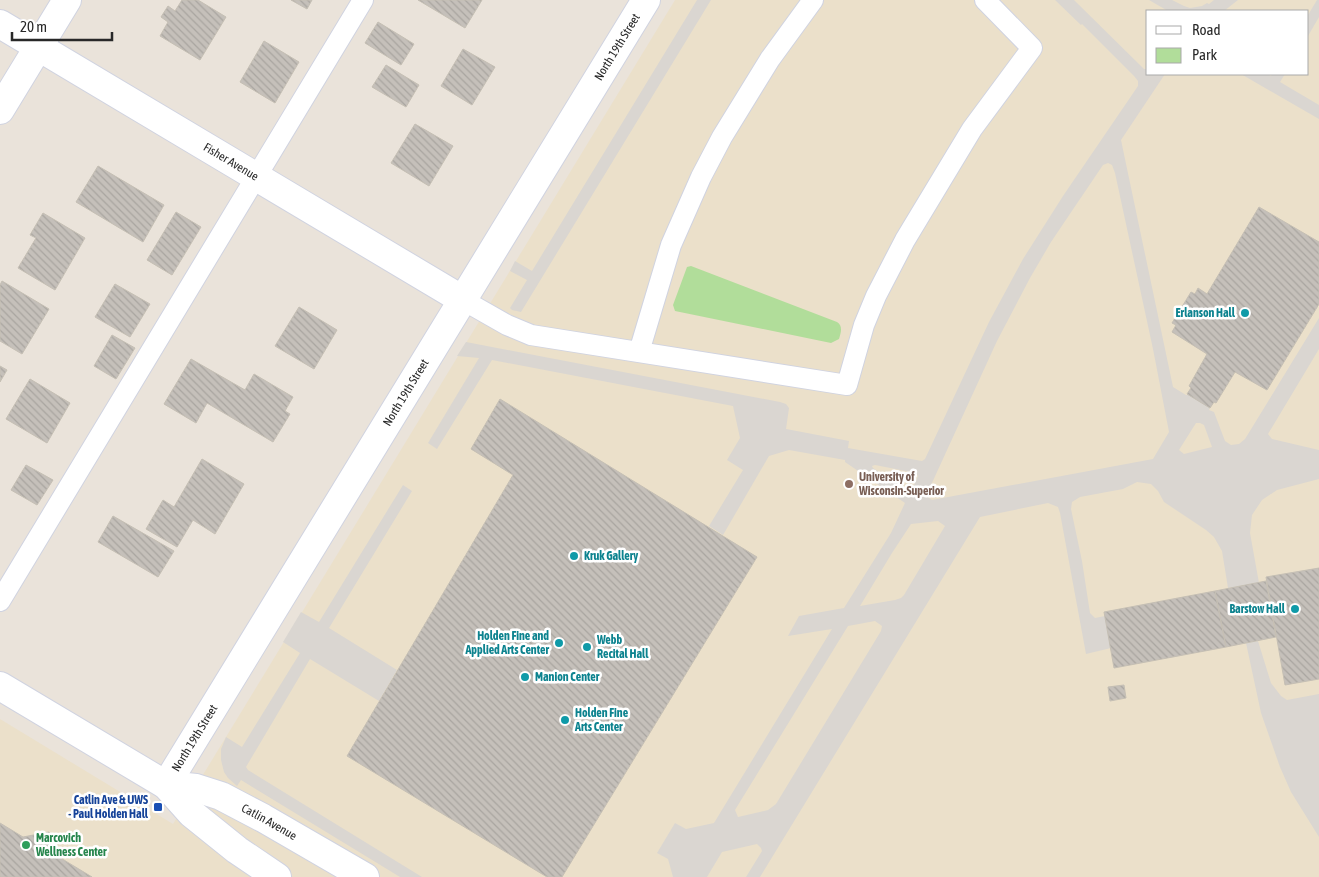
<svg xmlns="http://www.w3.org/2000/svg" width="1319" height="877" viewBox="0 0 1319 877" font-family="'Asap Condensed',sans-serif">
<defs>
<pattern id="building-back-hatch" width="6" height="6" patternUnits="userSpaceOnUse" patternTransform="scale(1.25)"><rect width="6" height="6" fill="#c5c0ba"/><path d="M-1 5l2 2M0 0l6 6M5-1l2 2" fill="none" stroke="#a9a5a0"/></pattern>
</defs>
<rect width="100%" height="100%" fill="#eae3da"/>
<path fill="#ebe0ca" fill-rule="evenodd" d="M675 0H1319V877H0V719L173 824ZM1148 11H1308V74H1148Z"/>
<path fill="#b1dd9a" d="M691 266 837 322C843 326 841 332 839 339L831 343 675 311 673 305 687 267Z"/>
<path fill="#dad6d1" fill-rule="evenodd" d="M697 0H711L521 312 512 310 510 308 527 280 510 271 515 261 532 271Z
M1055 0H1074L1144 69H1148V74H1165L1121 140 1173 387 1186 395H1191L1210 408 1209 410 1214 412 1225 441 1231 445 1239 444 1245 439 1253 426 1319 318V349L1268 434 1272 439 1319 450V479L1277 490 1262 500 1252 515 1250 533 1259 583 1228 588 1222 551 1214 537 1206 530 1164 502 1158 491 1151 484 1137 482 1123 489 1080 497 1072 502 1071 509 1082 561 1090 613 1095 618 1105 616 1111 648 1086 654 1060 513 1058 507 1048 503 980 517 760 877H746L762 851 761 848 757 844 722 852 707 877H673L668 859 657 853 675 823 686 829 714 823 832 629 788 636 799 616 844 608 891 533 905 503 845 462V460L789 450 769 456 723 535 709 526 743 470 727 460 740 438 733 406 492 360 437 449 428 443 479 358 457 356 466 342 780 402 786 404 789 408 786 429 849 441 848 448 922 461 925 459 989 322 1023 259 1063 196 1138 86V81L1134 76 1082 24 1081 25ZM1108 163 1112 165 1115 173 1153 349 1169 432 1153 459 932 500 926 496 997 341 1030 278 1051 242 1080 199 1103 165ZM1196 423H1200L1204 425 1212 447 1184 454 1179 450ZM875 465 916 473 918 476 911 492 873 468 872 466ZM938 521 945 526 904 595 901 598 895 600 860 606 892 553 911 524ZM875 621 882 626 881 631 776 804 768 810 738 817 735 810 848 626Z
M1149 0H1172L1184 6 1190 8 1202 6 1207 3 1209 4 1214 0H1238L1224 11H1168Z
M1317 0H1319V17L1308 36V15Z
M1241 74H1267L1271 76 1272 74H1285L1280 82 1319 105V119Z
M403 485 412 491 329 628 397 670 389 684 379 701 310 659 246 767 248 770 422 877H400L241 780 237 786 228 778 224 772 221 760V749L226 737 242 747 300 653 283 642 301 612 319 622Z
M1258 641 1271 683 1281 696 1287 700 1319 694V837L1291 792 1280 767 1261 713 1246 643Z"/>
<path fill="url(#building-back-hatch)" stroke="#c5bfb4" d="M182 0H198L226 17 200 60 160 36 168 22 161 17 168 6 175 11Z
M291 0H312L307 9Z
M418 0H482L465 28Z
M378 22 414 44 401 65 365 43Z
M264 41 299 62 275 103 240 82Z
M463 49 495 67 472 105 441 86Z
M386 65 419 85 406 107 372 87Z
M415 124 453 146 429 186 391 163Z
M98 166 164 205 143 242 76 202Z
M1259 207 1319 242V304L1267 390 1235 372 1216 403 1214 402 1210 408 1187 394 1191 388 1189 386 1207 354 1172 332 1176 325 1172 323 1191 292 1195 294 1198 288 1207 294Z
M176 212 201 227 172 275 147 260Z
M43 213 85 238 55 290 18 268 36 238 30 235Z
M2 281 49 309 22 354 0 341V285Z
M115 284 150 304 130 337 95 317Z
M299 307 337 330 314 369 275 346Z
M112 335 135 348 116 379 94 366Z
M191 359 245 390 254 374 293 397 285 411 290 414 273 442 207 403 196 423 164 404Z
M0 366 7 370 0 382Z
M30 379 70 403 47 443 6 419Z
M500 399 757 557 562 877H547L347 756 513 475 471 449Z
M202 459 244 484 215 534 193 520 177 547 146 529 163 500 174 507Z
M26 465 53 480 37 505 11 490Z
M113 516 174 551 158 577 98 542Z
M1319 568V679L1285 685 1266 577Z
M1266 581 1276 637 1226 647 1215 591Z
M1215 591 1226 647 1114 668 1104 612Z
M1124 685 1126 698 1110 701 1108 687Z
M0 823 23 837 49 832 54 854 92 877H0Z"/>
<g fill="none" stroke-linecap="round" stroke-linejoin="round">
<defs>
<path id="service" d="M463 300 507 325 531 335 847 385 864 325 876 296 905 240 972 129 1032 48 985 0
M639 352 671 245 701 177 722 137 770 59 813 0
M0 601 363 0"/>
<g id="minor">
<path id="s1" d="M0 24 463 300"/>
<path d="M0 110 67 0"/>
<path d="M0 686 166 785 191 813 237 850 277 877"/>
<path id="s2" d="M166 785 646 0"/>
<path id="s3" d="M166 785 196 788 221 796 263 818 365 877"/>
</g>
</defs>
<use href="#service" stroke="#d0d3e0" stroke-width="22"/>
<use href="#minor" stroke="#d0d3e0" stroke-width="30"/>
<use href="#service" stroke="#fff" stroke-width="20"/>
<use href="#minor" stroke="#fff" stroke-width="28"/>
</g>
<g fill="#0f9aa8" stroke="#fff" stroke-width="2">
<circle cx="1245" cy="313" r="5"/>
<circle cx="574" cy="556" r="5"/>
<circle cx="1295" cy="609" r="5"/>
<circle cx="559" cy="643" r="5"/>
<circle cx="587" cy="647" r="5"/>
<circle cx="525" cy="677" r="5"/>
<circle cx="565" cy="720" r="5"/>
</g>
<circle fill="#8d6e63" stroke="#fff" stroke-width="2" cx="849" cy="484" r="5"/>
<rect fill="#1a4fb4" stroke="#fff" stroke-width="2" x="153" y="802" width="10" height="10" rx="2.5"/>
<circle fill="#2e9e5b" stroke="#fff" stroke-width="2" cx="26" cy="845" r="5"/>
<g text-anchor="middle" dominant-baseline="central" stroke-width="5" stroke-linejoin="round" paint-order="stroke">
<g font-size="12" fill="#282828" stroke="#fff">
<text stroke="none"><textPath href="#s2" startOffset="865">North 19th Street</textPath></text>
<text stroke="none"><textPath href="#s1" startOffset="269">Fisher Avenue</textPath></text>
<text stroke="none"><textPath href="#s2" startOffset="460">North 19th Street</textPath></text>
<text stroke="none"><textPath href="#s2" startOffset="55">North 19th Street</textPath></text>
<text stroke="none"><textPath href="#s3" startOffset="111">Catlin Avenue</textPath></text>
</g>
<g font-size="12" font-weight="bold" fill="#0d838f" stroke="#fff" text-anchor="start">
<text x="1235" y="313" text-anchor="end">Erlanson Hall</text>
<text x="584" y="556">Kruk Gallery</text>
<text x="1285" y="609" text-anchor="end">Barstow Hall</text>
<text x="549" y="636" text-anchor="end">Holden Fine and<tspan x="549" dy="14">Applied Arts Center</tspan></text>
<text x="597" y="640">Webb<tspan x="597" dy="14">Recital Hall</tspan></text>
<text x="535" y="677">Manion Center</text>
<text x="575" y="713">Holden Fine<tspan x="575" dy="14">Arts Center</tspan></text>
</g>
<g font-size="12" font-weight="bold" fill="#785e54" stroke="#fff" text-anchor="start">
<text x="859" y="477">University of<tspan x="859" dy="14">Wisconsin-Superior</tspan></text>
</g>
<g font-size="12" font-weight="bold" fill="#164399" stroke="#fff" text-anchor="end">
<text x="148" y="800">Catlin Ave &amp; UWS<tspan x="148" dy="14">- Paul Holden Hall</tspan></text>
</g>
<g font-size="12" font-weight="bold" fill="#27864d" stroke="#fff" text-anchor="start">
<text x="36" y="838">Marcovich<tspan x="36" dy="14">Wellness Center</tspan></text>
</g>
</g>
<rect x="1146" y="10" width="162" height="65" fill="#ffffff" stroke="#a9a9a9"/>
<rect x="1156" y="26" width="25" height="8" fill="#ffffff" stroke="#a9a9a9"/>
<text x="1192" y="35" font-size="15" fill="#282828">Road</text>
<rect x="1156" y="48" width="25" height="15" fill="#b1dd9a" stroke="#a9a9a9"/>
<text x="1192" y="60" font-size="15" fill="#282828">Park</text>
<path d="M12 32v8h100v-8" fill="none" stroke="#282828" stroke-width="2.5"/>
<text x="20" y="32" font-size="15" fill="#282828" stroke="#ffffff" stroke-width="4" paint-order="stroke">20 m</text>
</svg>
